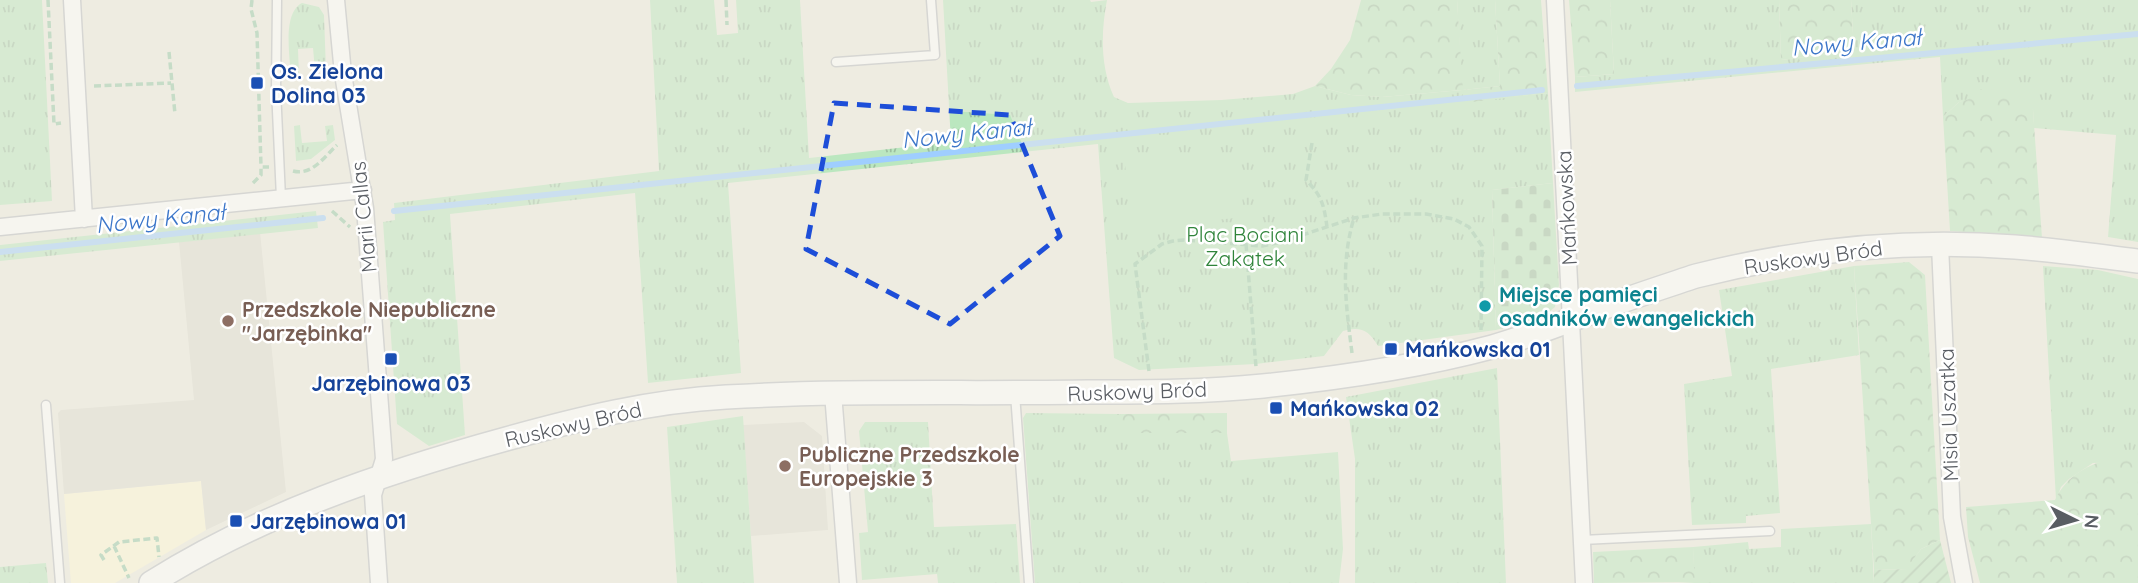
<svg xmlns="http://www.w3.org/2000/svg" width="2138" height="583" viewBox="0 0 2138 583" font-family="Quicksand,sans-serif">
<defs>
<pattern id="grass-tufts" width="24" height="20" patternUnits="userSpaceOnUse" patternTransform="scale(1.75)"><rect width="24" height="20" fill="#bbe7bf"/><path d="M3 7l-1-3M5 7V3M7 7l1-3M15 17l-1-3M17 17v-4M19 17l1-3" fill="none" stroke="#9bbe9f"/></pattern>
<pattern id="forest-crowns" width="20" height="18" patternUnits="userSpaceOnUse" patternTransform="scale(1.75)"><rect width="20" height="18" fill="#bbe7bf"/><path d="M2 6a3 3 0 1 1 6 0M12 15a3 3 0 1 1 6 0" fill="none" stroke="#9bbe9f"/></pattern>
<pattern id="cemetery-stones" width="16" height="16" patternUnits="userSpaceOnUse" patternTransform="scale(1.75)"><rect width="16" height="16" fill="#bbe7bf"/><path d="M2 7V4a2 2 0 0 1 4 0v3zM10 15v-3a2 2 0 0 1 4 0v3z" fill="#9bbe9f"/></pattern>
<pattern id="garden-furrows" width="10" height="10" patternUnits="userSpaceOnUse" patternTransform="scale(1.75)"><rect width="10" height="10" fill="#bbe7bf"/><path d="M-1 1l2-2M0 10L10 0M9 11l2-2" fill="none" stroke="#9bbe9f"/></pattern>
</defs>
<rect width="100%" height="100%" fill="#eeece1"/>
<path fill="#fff8d4" d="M201 481 206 530 115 583H71L64 494Z"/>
<path fill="#dddbd0" d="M260 232 286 492 206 530 201 481 64 494 58 413 61 410 194 400 179 242Z
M804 422 822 436 828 530 751 536 743 425Z"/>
<path fill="url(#grass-tufts)" d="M0 0H42L52 201 0 205Z
M650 0H714L717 35 738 33 736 0H800L809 158 951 142 943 0H1090L1091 2 1107 0C1101 32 1100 66 1114 97L1128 103 1221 100 1293 94 1315 86 1351 95 1382 97 1462 90 1457 0H1495L1500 86 1463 90 1464 102 1548 93 1553 183 1492 190 1496 330 1378 346C1369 330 1360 326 1343 331L1324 356 1256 364 1139 370 1114 358 1098 144 728 183 741 373 648 383 635 193 450 214 465 435 429 446 397 424 383 222 395 220 394 203 659 171Z
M1610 0H1779L1781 60 1854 51 1851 0H2138V242L2108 237 2116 135 2034 128 2033 110 1969 100 1959 102 1943 117 1940 57 1575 92V77L1614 74Z
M302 3 319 7 324 15 326 70 315 71 313 48 298 49 299 74 296 78 291 77C290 57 282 13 302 3Z
M300 125 302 143 327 141 325 126 333 125 335 140 311 159 296 161 294 126Z
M316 211 318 228 0 261V245Z
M1854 266 1859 355 1771 369 1780 513 1746 516V523L1692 525 1684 384 1732 376 1719 290Z
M2043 266 2098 270 2138 279V462L2093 463 2069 479 2061 487 2056 500Z
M1497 368 1506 583H1355V459L1346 397Z
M1026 413 1121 414V433H1227L1231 461 1338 452 1343 549 1339 583H1035L1023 418Z
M743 416 754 583H677L667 427Z
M865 422H928L934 527 1016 524 1020 583H938L937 574 862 580 859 533 868 532 859 431Z
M1871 524 1874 583H1678L1694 582 1693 547 1748 542 1749 549 1781 547V529Z
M46 563 48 583H0V567Z"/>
<path fill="url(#forest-crowns)" d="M1361 0H1457L1463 90 1500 86 1495 0H1541L1548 93 1464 103 1462 90 1382 97 1351 95 1315 86 1331 69 1350 40Z
M1569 0H1610L1614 74 1575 77Z
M1779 0H1851L1854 51 1781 60Z
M1976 89 2010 91 2033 110 2042 238 1950 231 1943 117 1959 102 1969 99Z
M1909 262 1925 275 1940 540 1921 549 1907 569 1874 570 1854 266Z
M1227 413V433H1120L1121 414Z
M2113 458 2138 462V583H1980L1968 537 1966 507 2055 500C2067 475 2087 465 2113 458Z
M1693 547 1695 582 1594 583 1593 552Z"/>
<path fill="url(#cemetery-stones)" d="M1553 183 1559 285 1555 307 1542 318 1496 330 1492 190Z"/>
<path fill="url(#garden-furrows)" d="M1940 540 1951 583H1874V570L1906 569 1921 549Z"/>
<path fill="#bbe7bf" d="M1238 153 1244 217 1132 229 1125 164Z
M1311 237 1312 249 1302 250 1303 266 1282 267 1252 285 1253 302 1240 303 1223 308 1218 306 1213 246 1264 250 1283 247Z"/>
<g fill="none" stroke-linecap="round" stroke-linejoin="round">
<path stroke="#9fceff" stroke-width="6" d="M1577 86 2138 34
M394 211 1542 90
M0 252 323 218"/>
<defs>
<path id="lane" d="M277 0 276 89 281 198
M836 62 935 55 931 0
M1015 394 1029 583
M46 405 60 583
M1582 540 1770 531"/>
<path id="street" d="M72 0 84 219
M336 0 343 74 365 208 384 459 373 495 379 583
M1555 0 1584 583
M0 227 363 190
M1940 245 1952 517 1964 583
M833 393 848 583"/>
<path id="secondary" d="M151 583C261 514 382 473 506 439 578 419 651 401 726 397 846 390 967 394 1087 392 1145 392 1205 392 1263 386 1340 378 1417 367 1492 347 1531 336 1568 321 1605 307 1635 296 1666 286 1696 276 1799 250 1909 239 2015 247 2056 250 2097 256 2138 261"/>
</defs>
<use href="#lane" stroke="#b9bbc1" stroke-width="11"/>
<use href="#street" stroke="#b9bbc1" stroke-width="19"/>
<use href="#secondary" stroke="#babdc4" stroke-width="26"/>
<path stroke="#94c8a7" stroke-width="3.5" stroke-dasharray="7 3.5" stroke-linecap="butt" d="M48 0 54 124 61 123
M252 0 251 9 257 33 261 167
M726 0 727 25
M169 52 175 114
M94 86 171 83
M1312 143 1306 180C1322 196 1324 205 1327 227
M293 171C312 176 324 157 337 145
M253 183 261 175V167H269
M332 211 350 227
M1246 244 1256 367
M1352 353C1346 305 1340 265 1354 218
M1149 371 1135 264 1162 244 1173 241 1184 240 1262 246 1281 242 1354 218 1382 214H1426L1454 219 1469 227 1482 246 1481 330
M114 546 129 578
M104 560 101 555 119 542 157 538 159 557"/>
<use href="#lane" stroke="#fff" stroke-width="8"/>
<use href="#street" stroke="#fff" stroke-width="16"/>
<use href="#secondary" stroke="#fff" stroke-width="23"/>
</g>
<path d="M0 0H2138V583H0ZM834 103 1010 115 1060 236 950 324 806 249Z" fill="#eeece1" fill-opacity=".55" fill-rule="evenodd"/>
<path fill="none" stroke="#1d4ed8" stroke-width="5" stroke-dasharray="14 9" stroke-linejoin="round" d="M834 103 1010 115 1060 236 950 324 806 249Z"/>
<g fill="#1a4fb4" stroke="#fff" stroke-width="2.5">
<rect x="250" y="76" width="14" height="14" rx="3.5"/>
<rect x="1384" y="342" width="14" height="14" rx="3.5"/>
<rect x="384" y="352" width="14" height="14" rx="3.5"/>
<rect x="1269" y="401" width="14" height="14" rx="3.5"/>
<rect x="229" y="514" width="14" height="14" rx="3.5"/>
</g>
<circle fill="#0f9aa8" stroke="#fff" stroke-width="2.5" cx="1485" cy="306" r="7"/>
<g fill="#8d6e63" stroke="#fff" stroke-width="2.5">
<circle cx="228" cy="321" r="7"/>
<circle cx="785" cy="466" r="7"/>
</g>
<g text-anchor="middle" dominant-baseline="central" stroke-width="5" stroke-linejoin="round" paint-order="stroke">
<g font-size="21" font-weight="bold" fill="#164399" stroke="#fff" text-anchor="start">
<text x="271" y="71">Os. Zielona<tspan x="271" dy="24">Dolina 03</tspan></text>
<text x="1405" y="349">Mańkowska 01</text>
<text x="391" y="383" text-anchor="middle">Jarzębinowa 03</text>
<text x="1290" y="408">Mańkowska 02</text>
<text x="250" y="521">Jarzębinowa 01</text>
</g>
<g font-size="21" fill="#595d63" stroke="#fff">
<text transform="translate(1566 208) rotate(-93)">Mańkowska</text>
<text transform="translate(363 217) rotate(-96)">Marii Callas</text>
<text transform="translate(1813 257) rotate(-8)">Ruskowy Bród</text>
<text transform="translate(1137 391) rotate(-2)">Ruskowy Bród</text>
<text transform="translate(1948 415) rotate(-92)">Misia Uszatka</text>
<text transform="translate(573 424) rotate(-13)">Ruskowy Bród</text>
</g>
<g font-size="21" fill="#2f843a" stroke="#fff">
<text x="1245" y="234">Plac Bociani<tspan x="1245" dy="24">Zakątek</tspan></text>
</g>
<g font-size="21" font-weight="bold" fill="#0d838f" stroke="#fff" text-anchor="start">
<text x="1499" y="294">Miejsce pamięci<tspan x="1499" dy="24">osadników ewangelickich</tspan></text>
</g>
<g font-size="21" font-weight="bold" fill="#785e54" stroke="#fff" text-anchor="start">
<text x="242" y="309">Przedszkole Niepubliczne<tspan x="242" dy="24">"Jarzębinka"</tspan></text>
<text x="799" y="454">Publiczne Przedszkole<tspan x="799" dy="24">Europejskie 3</tspan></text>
</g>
<g font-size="23" font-style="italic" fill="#3c76c9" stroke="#fff">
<text transform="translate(1856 42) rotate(-5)">Nowy Kanał</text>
<text transform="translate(966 133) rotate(-6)">Nowy Kanał</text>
<text transform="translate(160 218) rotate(-6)">Nowy Kanał</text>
</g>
</g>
<g transform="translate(2075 520) rotate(95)" stroke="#ffffff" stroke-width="5" paint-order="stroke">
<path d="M0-5L12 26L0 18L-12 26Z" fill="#595d63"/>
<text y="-10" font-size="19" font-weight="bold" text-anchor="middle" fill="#595d63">N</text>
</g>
</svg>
